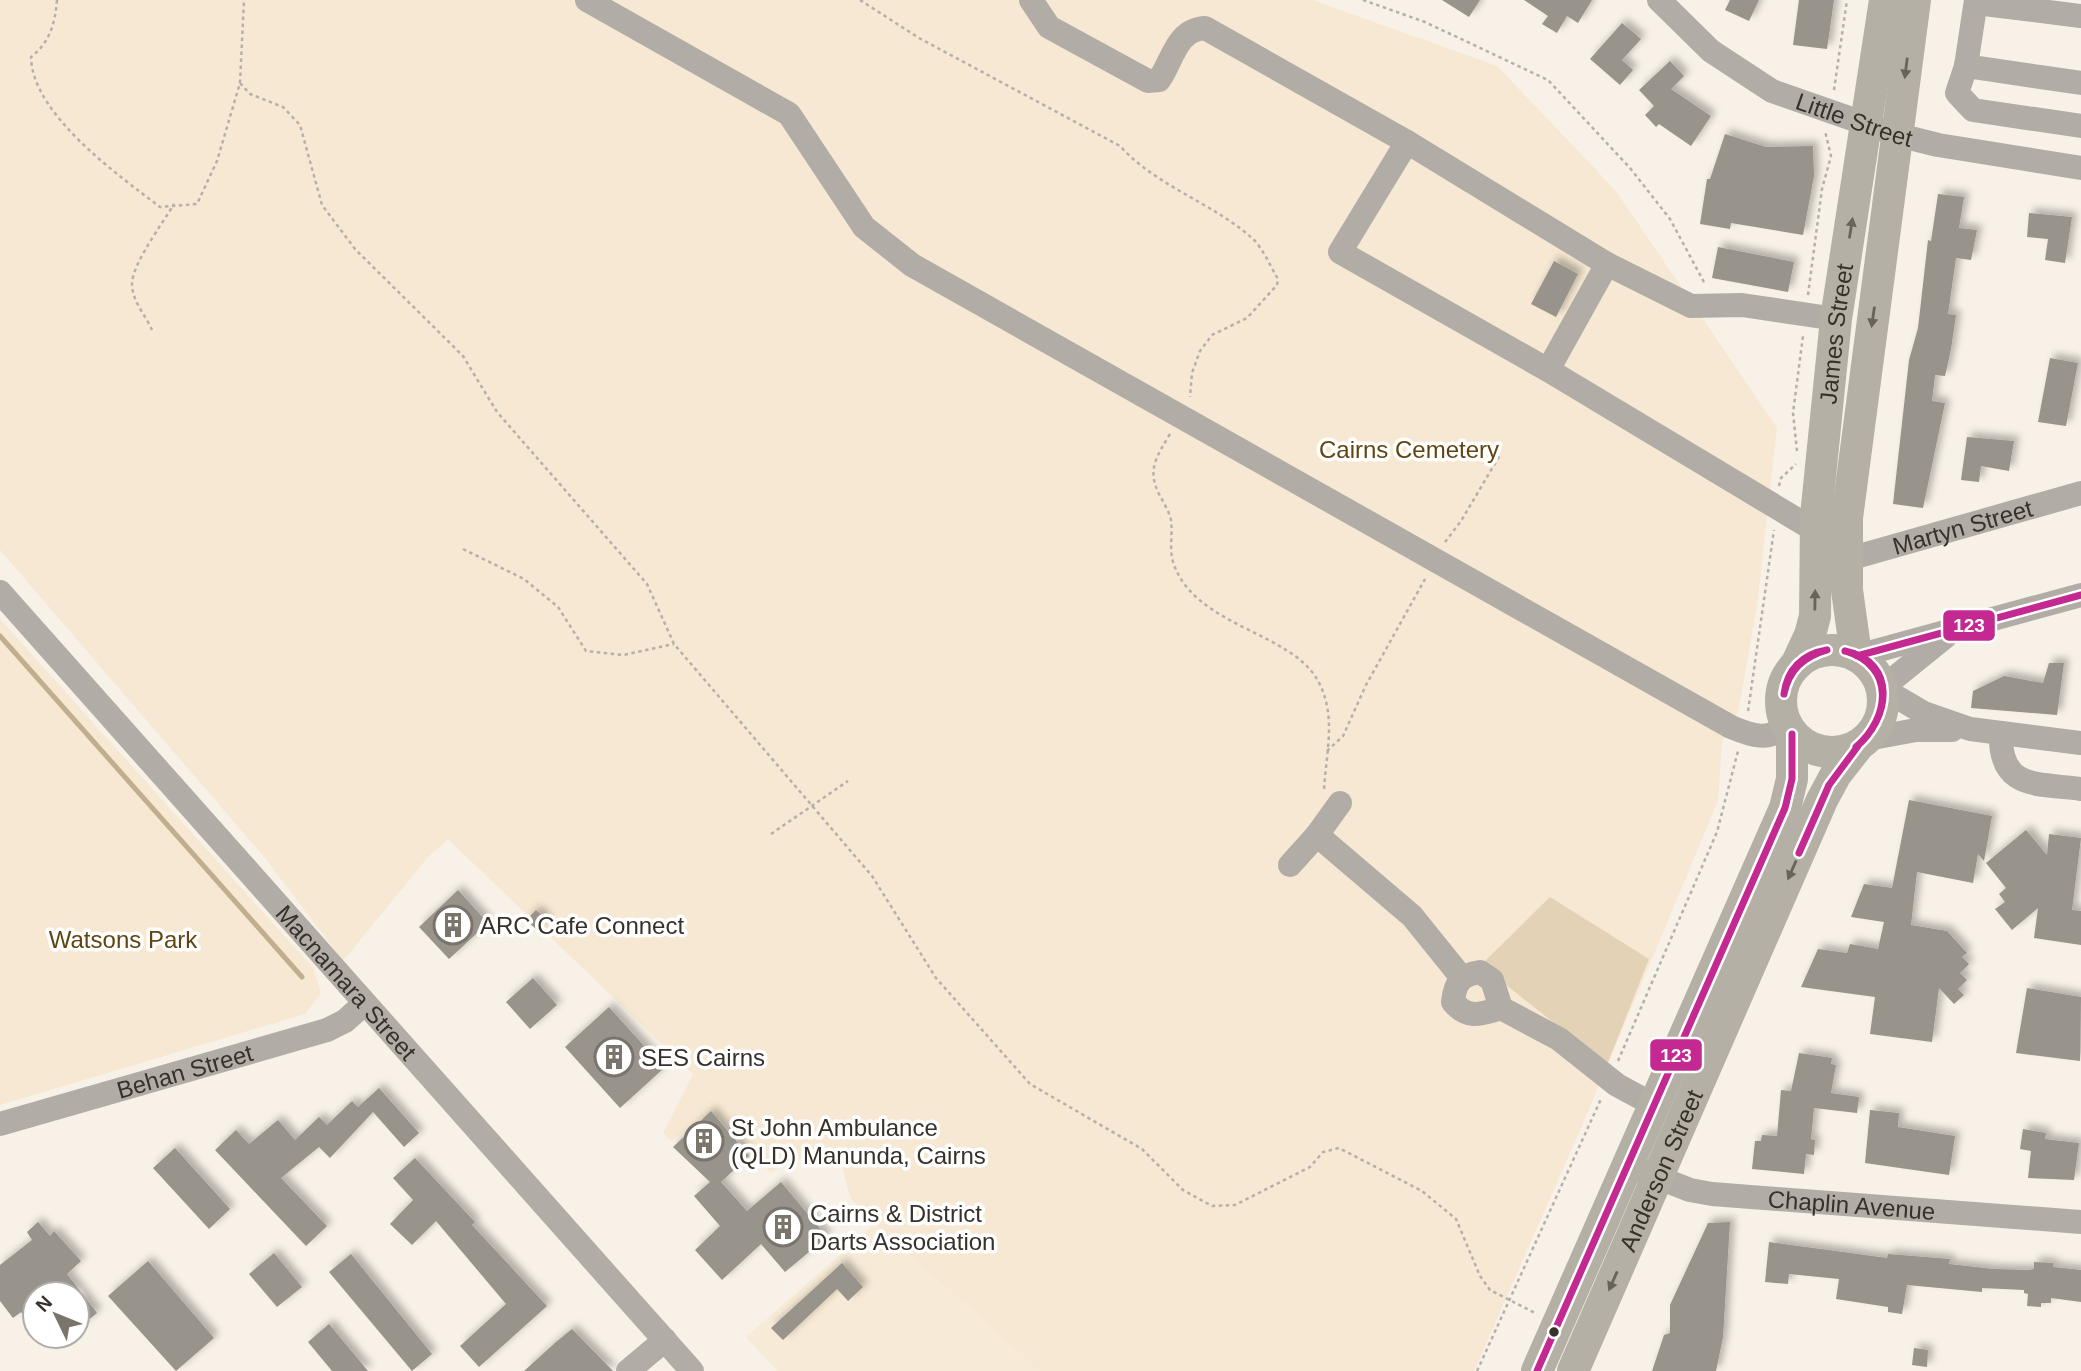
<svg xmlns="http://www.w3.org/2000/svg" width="2081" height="1371" viewBox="0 0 2081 1371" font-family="Helvetica,sans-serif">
<defs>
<filter id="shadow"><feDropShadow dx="5" dy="-5" stdDeviation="3.5" flood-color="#0004"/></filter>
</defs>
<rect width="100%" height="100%" fill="#f7f1e7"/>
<path fill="#f7ead6" d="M875 1224 1040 1371H777L746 1337Z"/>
<path fill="#f6e8d2" d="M0 0H1312L1497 66 1616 191 1777 428 1757 606 1738 713 1722 742 1718 801 1584 1121 1474 1371H1040L875 1224 850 1197 841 1161 819 1151 770 1172 711 1112 671 1141 663 1133 693 1074 448 839 428 857 343 961 265 858 0 550Z
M0 619 313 968 321 993 305 1014 0 1105Z"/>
<path fill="#e3d2b6" d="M1550 897 1649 959 1607 1065 1481 965Z"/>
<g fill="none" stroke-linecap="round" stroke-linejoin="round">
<path stroke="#c1ae8e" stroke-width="5" d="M0 636 302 977"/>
</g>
<path fill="#98938b" filter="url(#shadow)" d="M1442 0H1480L1469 17Z
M1524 0H1592L1578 23 1567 16 1557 33 1542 24 1548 16Z
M1730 0H1759L1749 21 1725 10Z
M1799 0H1834L1827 49 1793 45Z
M1622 23 1641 39 1622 60 1633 70 1620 85 1590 59Z
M1670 61 1684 76 1671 89 1711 116 1691 146 1659 124 1656 127 1645 115 1654 106 1639 90Z
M1725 134 1766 147 1813 146 1814 176 1803 235 1731 223 1730 229 1700 224 1707 179H1710Z
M1938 194 1964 197 1959 228 1977 230 1971 260 1956 258 1948 314 1956 315 1951 349 1945 376 1935 375 1932 401 1945 403 1923 508 1893 504 1909 360 1918 328 1928 240 1931 241Z
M2029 213 2072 217 2065 263 2045 260 2048 239 2027 237Z
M1718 247 1794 262 1788 292 1712 278Z
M1554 261 1578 274 1556 317 1531 304Z
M2050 358 2078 363 2066 426 2038 422Z
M1967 437 2014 441 2009 471 1981 466 1979 482 1961 480Z
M2049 663H2064L2057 715 1971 708 1973 691 2004 676 2043 683Z
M1909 800 1992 816 1984 861 1978 854 1973 883 1917 872 1911 925 1947 931 1967 953 1962 957 1969 964 1960 973 1967 980 1958 989 1964 995 1954 1004 1939 988 1932 1042 1870 1034 1875 997 1801 987 1818 949 1847 953 1850 944 1878 949 1884 922 1851 917 1864 884 1892 888Z
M2026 830 2047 855 2049 834 2081 838 2072 910 2081 911V945L2034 938 2038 908 2012 930 1995 909 2005 902 1999 894 2006 888 1986 863Z
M458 890 488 923 449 959 419 927Z
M536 910 547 920 537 930 526 920Z
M533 978 557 1005 530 1029 506 1002Z
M2027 988 2081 997 2080 1061 2016 1053Z
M609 1007 664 1068 620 1108 565 1047Z
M1799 1053 1832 1058 1831 1064 1836 1065 1831 1093 1859 1097 1857 1113 1814 1108 1811 1139 1815 1140 1814 1155 1806 1154 1804 1174 1752 1169 1755 1141H1761L1762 1135 1777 1136 1781 1090 1791 1091Z
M379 1088 419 1133 404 1147 373 1112 330 1158 319 1147 281 1178 327 1226 306 1246 215 1150 236 1130 249 1144 278 1120 295 1140 319 1117 327 1125 352 1101 358 1107Z
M1870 1110 1899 1113 1898 1127 1955 1136 1949 1175 1865 1163Z
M711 1111 749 1156 721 1182 747 1211 781 1182 827 1237 785 1272 761 1244 722 1280 695 1250 720 1226 694 1196 710 1182 673 1147Z
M2023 1129 2046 1133 2045 1139 2079 1143 2074 1180 2028 1178 2031 1151 2020 1149Z
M175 1148 230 1209 209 1229 153 1168Z
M415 1158 475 1222 472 1225 547 1306 479 1367 460 1346 506 1304 436 1221 412 1245 390 1224 413 1200 393 1178Z
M38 1222 50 1236 54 1231 81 1261 67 1274 97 1313 77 1329V1294H35V1330L21 1312 13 1318 0 1301V1265L32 1240 27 1232Z
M1730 1222 1723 1337 1716 1371H1652L1664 1335 1670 1333V1305L1708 1223Z
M1769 1242 1887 1258 1888 1254 1950 1259 1949 1264 1993 1269 2029 1270 2034 1269V1262L2053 1263V1267L2081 1270V1302L2051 1298V1303H2041V1307L2027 1306 2028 1294 2024 1293V1290L1982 1288V1292L1907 1285 1902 1314 1888 1312V1307L1836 1299 1839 1279 1789 1274 1788 1284 1765 1282Z
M274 1253 302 1287 277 1307 249 1274Z
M351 1254 432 1354 412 1371 329 1272Z
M148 1261 214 1338 176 1371 108 1296Z
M842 1263 863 1287 848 1301 837 1289 783 1340 771 1328Z
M329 1324 368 1371H332L308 1342Z
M572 1329 613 1371H524L556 1342Z
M1914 1348 1928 1350 1927 1367 1912 1365Z"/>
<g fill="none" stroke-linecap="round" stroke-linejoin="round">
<path stroke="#b6b0aa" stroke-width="2.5" stroke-dasharray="3.5 3.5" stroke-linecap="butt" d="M57 0C55 24 50 42 31 57 32 114 118 175 160 207L197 204 217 161 240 83 250 94 283 107 300 125 322 205 355 249 463 356 497 412 647 584 674 644 872 876 936 978 1030 1084 1142 1149 1183 1190 1212 1206 1235 1205 1310 1167 1323 1152 1339 1148 1422 1191 1456 1219 1480 1276 1490 1290 1537 1314
M860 0 919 38 1120 146C1156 186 1211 202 1252 238 1263 248 1270 266 1278 279L1277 285 1247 318 1212 335 1200 351 1192 373 1190 397
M1363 0 1425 22 1548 80 1630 168 1670 219 1705 284
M240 83 244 0
M1834 90 1847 0
M1808 295 1822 189 1831 156 1825 131
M152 330C146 316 132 301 132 284 132 264 163 223 174 204
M1170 434C1157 456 1146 470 1160 496 1164 503 1169 512 1171 520 1173 534 1169 549 1173 562 1194 627 1291 631 1318 681 1337 715 1326 753 1324 790
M1797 451 1793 413 1803 336
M1779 486 1781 478 1796 464
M1445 542 1461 521 1500 455
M463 549 524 579 558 607 586 651 623 655 674 644
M1748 711 1774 530
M1327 751 1343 736 1366 685 1425 579
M771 834 848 781
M1618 1061 1717 832 1738 751
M1477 1371 1601 1099"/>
<g stroke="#b1ada6" stroke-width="24">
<path d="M587 0 789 114 864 227 912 265 1731 727C1750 735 1771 743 1786 724"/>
<path d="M1031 0 1049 27 1148 81 1159 80C1173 60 1176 30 1205 28L1407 142"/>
<path id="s1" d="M1659 0 1711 51 1772 91 1898 135 1938 145 2081 168"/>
<path d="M1976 0 1966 66 2081 83"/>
<path d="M1976 3 2081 16"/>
<path d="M1966 66 1957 93 1973 110 2081 126"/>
<path d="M1607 264 1691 306 1742 305 1836 319"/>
<path d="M1548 370 1607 264 1407 142 1340 252 1548 370 1816 531"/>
<path id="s2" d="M1845 560 2081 493"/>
<path id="s3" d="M0 592 692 1371"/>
<path d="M1857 656 2081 595"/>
<path d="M1882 688 1945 637"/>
<path d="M1883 689 1924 713 1970 729 2081 743"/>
<path d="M2001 733C1999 790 2037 783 2081 789"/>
<path d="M1867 739 1916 730H1952"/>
<path d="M1317 835 1340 803"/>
<path d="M1290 865 1317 835 1412 916 1462 978"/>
<path d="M1501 1008 1492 980 1480 972C1461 975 1455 982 1453 1002 1468 1020 1481 1014 1501 1008L1559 1039 1617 1085 1654 1105"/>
<path id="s4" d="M0 1124 327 1030 345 1021 364 1004"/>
<path id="s5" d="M1641 1171 1690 1190 1712 1194 2081 1222"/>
<path d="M628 1371 665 1340"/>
</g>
<g stroke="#b5b0a6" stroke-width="32">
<circle cx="1832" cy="701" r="51"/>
<path d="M1856 655 1847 590V518L1915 0"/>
<path id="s6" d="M1796 665 1810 635 1815 616 1816 516 1836 319 1885 0"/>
<path d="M1537 1371 1785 808 1792 779V734"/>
<path id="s7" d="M1573 1371 1822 800 1836 774 1858 746"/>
</g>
<defs>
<path id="bus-1" d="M1845 651C1898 662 1890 719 1856 747
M1845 651C1896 666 1890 718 1856 747
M1857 656 2081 595
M1784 694C1787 670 1802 654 1827 650
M1784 694C1789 670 1803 657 1827 650
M1799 853 1829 785 1858 746
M1537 1371 1785 808 1792 779V734"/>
</defs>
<use href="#bus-1" stroke="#fff" stroke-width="12"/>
<use href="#bus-1" stroke="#c32990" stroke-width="7"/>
</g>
<defs><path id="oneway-solid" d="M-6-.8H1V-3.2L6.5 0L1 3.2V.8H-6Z" transform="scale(1.75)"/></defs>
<g fill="#69645b">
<use href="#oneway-solid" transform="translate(1906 68) rotate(97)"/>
<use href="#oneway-solid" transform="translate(1851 228) rotate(-81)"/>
<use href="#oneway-solid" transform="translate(1873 317) rotate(98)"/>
<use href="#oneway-solid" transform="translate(1815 600) rotate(-89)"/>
<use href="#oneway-solid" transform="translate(1792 870) rotate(114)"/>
<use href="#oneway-solid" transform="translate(1613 1281) rotate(114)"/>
</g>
<defs>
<symbol id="building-ring" viewBox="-11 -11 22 22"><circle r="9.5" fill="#fff" stroke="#7a746c" stroke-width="1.5"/><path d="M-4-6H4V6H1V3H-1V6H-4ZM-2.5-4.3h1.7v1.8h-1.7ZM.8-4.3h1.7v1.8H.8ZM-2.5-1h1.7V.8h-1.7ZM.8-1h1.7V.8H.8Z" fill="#7a746c"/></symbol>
</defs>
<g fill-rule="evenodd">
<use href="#building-ring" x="431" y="903" width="44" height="44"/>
<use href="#building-ring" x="592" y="1035" width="44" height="44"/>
<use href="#building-ring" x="682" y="1119" width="44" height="44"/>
<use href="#building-ring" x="761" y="1205" width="44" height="44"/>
</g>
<circle fill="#363129" stroke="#fff" stroke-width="2.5" cx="1554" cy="1332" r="6"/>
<g text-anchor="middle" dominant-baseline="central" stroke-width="7" stroke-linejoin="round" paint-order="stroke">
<g font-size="24" fill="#363129" stroke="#fff">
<text stroke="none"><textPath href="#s1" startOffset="233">Little Street</textPath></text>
<text stroke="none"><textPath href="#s6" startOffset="336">James Street</textPath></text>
<text stroke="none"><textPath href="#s2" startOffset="122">Martyn Street</textPath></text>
<text stroke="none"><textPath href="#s3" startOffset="522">Macnamara Street</textPath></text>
<text stroke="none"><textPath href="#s4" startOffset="192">Behan Street</textPath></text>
<text stroke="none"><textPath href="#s7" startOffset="219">Anderson Street</textPath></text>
<text stroke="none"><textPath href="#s5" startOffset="215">Chaplin Avenue</textPath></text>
</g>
<g font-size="24" fill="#604512" stroke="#fff">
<text x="1409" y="449">Cairns Cemetery</text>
<text x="123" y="939">Watsons Park</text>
</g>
<g font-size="24" fill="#363129" stroke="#fff" text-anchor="start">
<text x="480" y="925">ARC Cafe Connect</text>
<text x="641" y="1057">SES Cairns</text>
<text x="731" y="1127">St John Ambulance<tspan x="731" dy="28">(QLD) Manunda, Cairns</tspan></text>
<text x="810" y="1213">Cairns &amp; District<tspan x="810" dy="28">Darts Association</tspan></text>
</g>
</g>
<g stroke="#fff" stroke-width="2.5">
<rect x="1942" y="609" width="54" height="33" rx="7" fill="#c32990"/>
<rect x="1649" y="1038" width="54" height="34" rx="7" fill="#c32990"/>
</g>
<g font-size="19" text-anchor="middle" font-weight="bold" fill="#fff">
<text x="1969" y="632">123</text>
<text x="1676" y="1062">123</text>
</g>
<g transform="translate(56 1315) rotate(313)"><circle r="33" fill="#ffffff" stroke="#afada9" stroke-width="2"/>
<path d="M0-5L12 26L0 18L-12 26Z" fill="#7a746c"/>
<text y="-10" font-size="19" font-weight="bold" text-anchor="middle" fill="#363129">N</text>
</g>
</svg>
